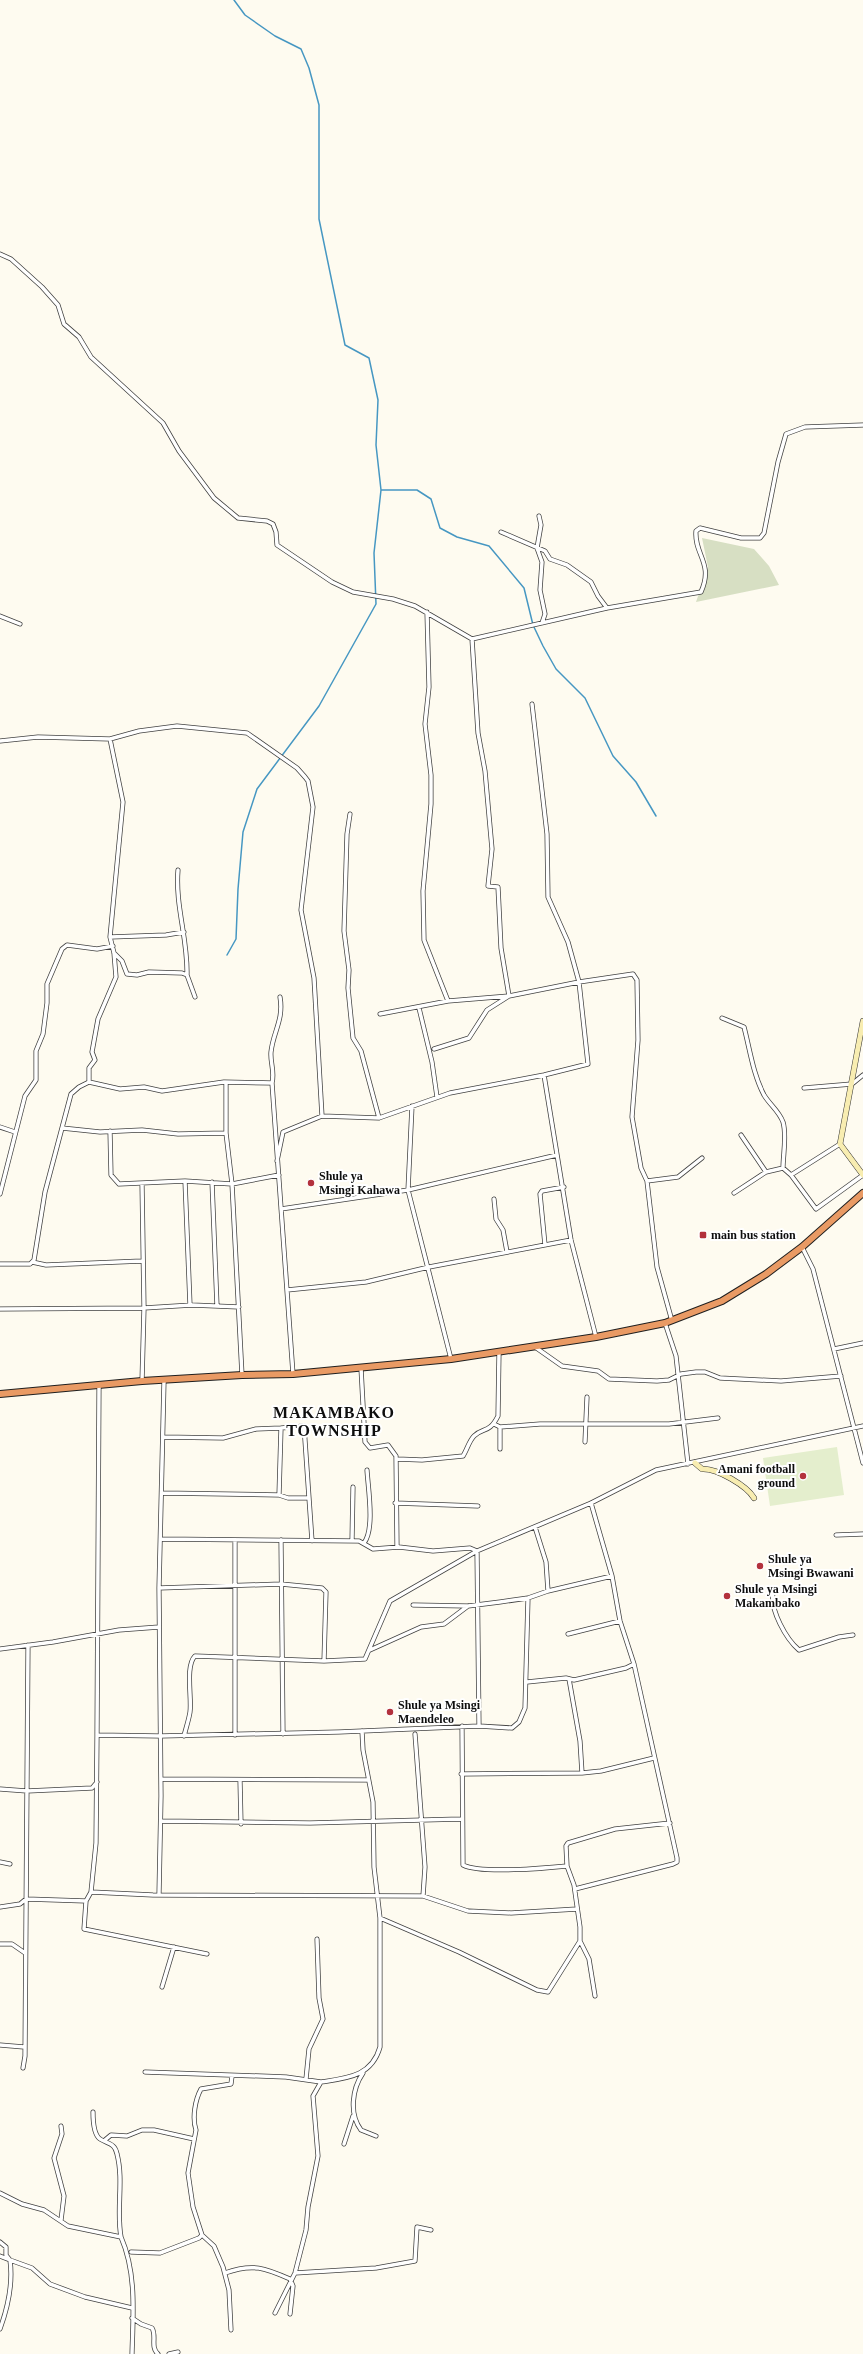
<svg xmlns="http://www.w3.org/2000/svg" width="863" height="2354" viewBox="0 0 863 2354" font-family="'Times New Roman',serif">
<rect width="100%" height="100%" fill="#fefbf0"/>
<path fill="#d7dfc3" d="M702 538 754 549 769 566 779 585 696 602 708 567Z"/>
<path fill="#e4eecd" d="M837 1447 844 1495 770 1506 763 1458Z"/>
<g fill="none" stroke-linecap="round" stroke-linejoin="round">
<path stroke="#4697c2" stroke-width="1.5" d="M382 490H417L431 499 440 528 457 537 489 546 524 588 533 625 543 646 556 669 585 698 613 756 636 782 656 816
M227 955 236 939 238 889 243 832 257 789 319 706 376 604 374 553 381 490 376 445 378 400 369 358 345 345 319 219V105L309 68 301 49 275 36 245 15 234 0"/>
<defs>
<path id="street" d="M0 254 11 259 42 287 58 305 64 324 79 337 91 357 163 423 179 451 214 498 238 518 267 521 273 524 276 532 277 545 332 582 353 592 393 599 415 606 472 639 607 608 701 592C714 563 694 555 696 531L700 528 741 538H760L764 533 778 462 786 434 805 427 863 425
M539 516 541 525 537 548 542 562 540 590 545 614 542 623
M501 532 545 551 550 559 567 565 591 582 598 596 607 608
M427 612 429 687 425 724 431 775V804L423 891 424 940 448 1001
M0 616 20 624
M0 741 38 737 110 739 139 731 177 726 247 733 297 768 305 777 308 781 313 807 301 910 314 978 322 1116
M350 814 347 834 344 931 349 970 348 988 353 1038 361 1051 379 1118
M178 870C175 906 188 939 187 975
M110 937 166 935 184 932
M114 953 122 961 127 974 137 975 149 972 182 973 187 975 195 997
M419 1008 432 1062 437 1097
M380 1014 448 1001 509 996 579 982 633 974 637 980 638 1040 632 1117 641 1168 647 1181
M722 1018 744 1027C750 1050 753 1074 764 1095 770 1105 779 1111 783 1122 787 1135 783 1155 783 1168
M434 1049 469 1038 487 1010 509 996 501 948 498 887 488 886 492 849 485 771 478 733 472 639
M544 1075 571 1240 596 1337
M89 1082 120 1089 144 1087 162 1091 224 1082 272 1083C275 1071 270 1063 271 1052 273 1032 284 1020 280 997
M226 1083V1133L232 1184 242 1375
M272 1083 293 1374
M804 1088 852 1084 863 1075
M412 1106 408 1190 451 1359
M0 1127 15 1132
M62 1128 100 1132 142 1130 178 1134 226 1133
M110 1131 111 1175 119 1184 185 1181 232 1184 279 1175
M741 1135 766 1172
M277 1161 283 1132 322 1116 379 1118 450 1093 544 1075 588 1064 579 982 568 942 548 897 547 834 532 704
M791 1175 840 1144
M185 1181 190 1305
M212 1182 217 1306
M142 1183 144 1308 142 1381
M734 1193 766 1172 783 1168 791 1175 816 1209 863 1175
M0 1194 25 1096 36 1080V1051L43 1034 47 1003V984L62 949 67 945 97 949 113 946
M494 1199 496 1219 503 1230 507 1252
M281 1209 408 1190 557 1155
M545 1245 540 1194 542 1191 564 1187
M802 1247 813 1269 863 1463
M32 1262 46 1265 142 1261
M0 1264H30L34 1260 45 1192 71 1094 79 1087 89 1082V1068L95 1060 92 1052 98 1019 116 977 114 953 110 937 123 802 110 739
M287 1290 366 1282 429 1267 571 1240
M0 1309 144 1308 192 1305 239 1307
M672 1321 657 1267 647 1181 678 1177 702 1158
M665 1323 676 1356 688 1464
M535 1347 562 1366 598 1371 609 1379 657 1381 669 1380 681 1374 696 1372H705L720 1378 781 1381 841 1376
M834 1349 863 1343
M361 1368 365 1442 370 1448 388 1445 396 1456 397 1547
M99 1386 97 1735 160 1736 339 1732 479 1726 477 1551
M494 1424 500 1427 540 1424H669L718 1418
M500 1427V1449
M281 1428 304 1426 312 1541
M585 1442 587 1397
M397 1459 422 1460 463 1456C467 1450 469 1441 474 1436 483 1427 489 1434 498 1416L499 1352
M162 1493 279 1495 281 1428 256 1429 223 1438 163 1437
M279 1495 288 1498H308
M395 1503 478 1506
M535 1527 546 1562 548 1591
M836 1535 863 1534
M161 1539 359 1541 373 1549 399 1547 433 1551 470 1548 477 1551
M235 1540V1735
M281 1540 283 1734
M352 1541 353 1487
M364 1543C375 1529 368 1488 367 1470
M159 1588 281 1584 322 1588 326 1592 324 1661
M773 1593C770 1610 786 1639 799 1650L839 1637 853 1635
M413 1605 468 1606 500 1602 528 1598 548 1591 612 1576
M568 1634 620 1621
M0 1649 53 1642 119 1630 159 1627
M370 1650 421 1627 444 1624 468 1606
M569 1679 580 1741 582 1773
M527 1682 566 1678 574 1680 626 1668 634 1664
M462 1726 463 1865C480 1874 547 1868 567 1866
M479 1726 512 1728 519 1722 525 1708 528 1598
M415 1734 425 1867 423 1896
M97 1735 96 1843 91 1892 86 1901 84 1929 207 1954
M184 1736C186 1728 189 1719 190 1712 192 1698 185 1666 195 1656L324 1661 365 1659 390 1601 477 1551 591 1503 656 1470 863 1426
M461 1774 582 1773 601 1771 654 1758
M161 1779 368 1780
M240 1780 241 1824
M0 1789 27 1791 92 1788 97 1782
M161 1821 310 1823 461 1819
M0 1862 10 1864
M575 1889 673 1864 677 1862V1858L634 1664 620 1621 612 1576 591 1503
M91 1892 153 1895 423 1896 468 1911 511 1913 577 1909
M159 1894 161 1796 159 1588 164 1381
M0 1907 20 1904 26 1899 86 1901
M380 1918 459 1952 537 1990 548 1992 580 1941V1927L574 1885 567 1866 566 1846 568 1843 615 1829 670 1823
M580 1941 589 1959 595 1996
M0 1944H12L25 1953
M162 1987 174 1947
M0 2045 24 2047
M23 2068 25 2056 28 1645
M145 2072 286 2077 321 2082
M363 2073C352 2089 349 2114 361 2130L376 2136
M306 2079 309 2049 323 2019 319 1998 317 1939
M93 2112C93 2119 93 2134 100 2139 108 2144 115 2143 117 2154 124 2181 116 2210 121 2237
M105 2140 111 2135 127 2136 142 2130H154L194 2139
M344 2144 353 2116
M0 2193 22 2204 44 2210 68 2226 121 2237C137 2274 133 2315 132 2354
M61 2220 64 2196 54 2158 62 2134 61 2126
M0 2242 6 2247V2255L10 2260 32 2268 50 2284 85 2297 132 2308
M131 2252 160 2253 199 2238 202 2235
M0 2256 10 2260C13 2282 8 2307 0 2329
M225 2273C253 2263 265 2268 290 2279L293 2286 290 2314
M295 2273 376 2268 415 2261 417 2227 431 2230
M275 2313 295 2273 306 2230 308 2207 318 2156 313 2096 321 2082C348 2078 372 2076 380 2047V1918L374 1867 373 1802 363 1750 362 1731
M132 2318 141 2324 152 2328C157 2336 150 2347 158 2354
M231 2330 229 2290 223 2267 214 2246 202 2235 193 2207 188 2173 196 2130C192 2118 195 2100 201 2089L231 2084 232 2076
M169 2354 178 2352"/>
<path id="secondary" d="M863 1021 840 1144 863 1175
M695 1463 702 1469C717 1468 747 1486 754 1498"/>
<path id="highway" d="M0 1394 142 1381 242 1375 293 1374 451 1359 596 1337 665 1323 722 1301 766 1274 802 1247 863 1193"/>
</defs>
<use href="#street" stroke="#414141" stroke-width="5"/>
<use href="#secondary" stroke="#303030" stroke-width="6"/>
<use href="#highway" stroke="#1f1f1f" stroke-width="8"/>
<use href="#street" stroke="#fff" stroke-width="3.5"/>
<use href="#secondary" stroke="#f8edb1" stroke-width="5"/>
<use href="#highway" stroke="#e99a64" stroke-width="6"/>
</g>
<g fill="#b3313d" stroke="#fff" stroke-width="1.5">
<circle cx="311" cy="1183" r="4"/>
<rect x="699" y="1231" width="8" height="8" rx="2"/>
<circle cx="803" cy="1476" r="4"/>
<circle cx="760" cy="1566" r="4"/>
<circle cx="727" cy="1596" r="4"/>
<circle cx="390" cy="1712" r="4"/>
</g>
<g text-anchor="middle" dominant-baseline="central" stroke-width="4" stroke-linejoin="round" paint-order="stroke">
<g font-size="12" font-weight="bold" fill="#0e0e0e" stroke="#fff" text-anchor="start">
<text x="319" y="1176">Shule ya<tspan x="319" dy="14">Msingi Kahawa</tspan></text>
<text x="711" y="1235">main bus station</text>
<text x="795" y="1469" text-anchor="end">Amani football<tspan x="795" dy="14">ground</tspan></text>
<text x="768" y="1559">Shule ya<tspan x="768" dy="14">Msingi Bwawani</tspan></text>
<text x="735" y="1589">Shule ya Msingi<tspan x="735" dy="14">Makambako</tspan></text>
<text x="398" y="1705">Shule ya Msingi<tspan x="398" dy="14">Maendeleo</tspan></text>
</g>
<g font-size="16" font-weight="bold" letter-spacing="1" fill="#0e0e0e" stroke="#fff">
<text x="334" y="1412">MAKAMBAKO<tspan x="334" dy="18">TOWNSHIP</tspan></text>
</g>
</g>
</svg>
